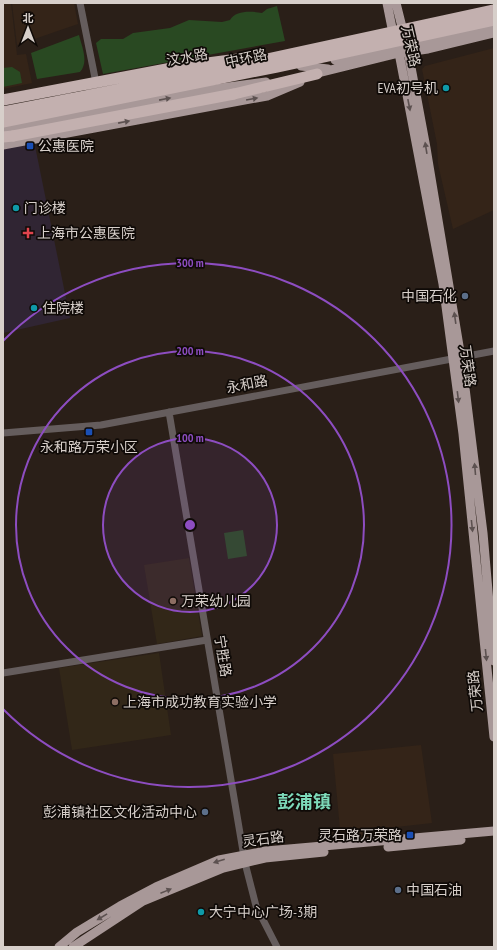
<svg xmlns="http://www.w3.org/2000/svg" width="497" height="950" viewBox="0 0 497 950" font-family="'PT Sans Narrow','Noto Sans SC',sans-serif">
<rect width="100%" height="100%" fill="#2a1f18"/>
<path fill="#342418" d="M3 3H11L17 55 26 54 32 83 3 89Z
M12 3H74L78 24 17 45Z
M494 48V210L453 229 438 164 437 144 422 69 425 66Z
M421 745 432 823 396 827V834L341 840 333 754Z"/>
<path fill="#322718" d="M189 558 202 636 157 644 144 565Z
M159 653 171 735 72 750 59 668Z"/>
<path fill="#302533" d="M34 141 70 318 3 333V147Z"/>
<path fill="#294922" d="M277 6 285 41 103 74 96 43 101 39H123L133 33 170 28 189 20 222 22 230 20C236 10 251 11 262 13L267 9Z
M79 35C82 47 89 62 80 72L37 79 31 53Z
M12 67 20 72 22 83 3 87V68Z
M243 530 247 556 228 559 224 533Z"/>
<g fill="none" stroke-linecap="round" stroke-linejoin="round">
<path stroke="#655d5d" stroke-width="7" d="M80 3 95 78
M169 412 245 863 256 906 277 947
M3 433 101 425 494 351
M3 673 207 640"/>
<path stroke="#a89898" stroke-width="9" d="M387 3 392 28 399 53 443 284 463 434 494 737
M396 3 408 51 426 148 462 364 483 533 494 661
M335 60 407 47 494 27
M301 66 328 69
M310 75 399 53 428 49 494 33
M3 129 214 89 266 82
M3 145 267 96 300 82
M388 847 461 840
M59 947 77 932 120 906 156 887 219 860 266 851 494 831
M73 947 143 901 223 868 265 858 324 852"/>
<path stroke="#c3b0af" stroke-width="11" d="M234 94 317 74
M3 137 13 136"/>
<path stroke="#c3b0af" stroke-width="11" d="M3 100 177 67 238 59
M3 112 188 76 494 10
M3 122 277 67 494 20
M13 136 234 94"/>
</g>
<defs><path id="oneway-solid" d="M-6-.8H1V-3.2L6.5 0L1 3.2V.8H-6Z"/></defs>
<g fill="#5c5150">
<use href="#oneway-solid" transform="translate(165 99) rotate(-11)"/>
<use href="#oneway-solid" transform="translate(252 99) rotate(-10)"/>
<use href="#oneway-solid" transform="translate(409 105) rotate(79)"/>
<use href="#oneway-solid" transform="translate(124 122) rotate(-11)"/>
<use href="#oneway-solid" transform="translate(426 148) rotate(-99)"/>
<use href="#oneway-solid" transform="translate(455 318) rotate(-98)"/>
<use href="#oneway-solid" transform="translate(458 397) rotate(83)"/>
<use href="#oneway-solid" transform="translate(475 469) rotate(-95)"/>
<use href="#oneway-solid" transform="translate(472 526) rotate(84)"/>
<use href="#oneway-solid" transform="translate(486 655) rotate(84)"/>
<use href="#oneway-solid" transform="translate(219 861) rotate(163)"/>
<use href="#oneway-solid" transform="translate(166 891) rotate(-22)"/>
<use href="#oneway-solid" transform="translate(102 917) rotate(149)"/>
</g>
<circle cx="190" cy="525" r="87" fill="#8d4dc1" fill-opacity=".12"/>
<g fill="none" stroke="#8d4dc1" stroke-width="2">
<circle cx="190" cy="525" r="87"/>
<circle cx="190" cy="525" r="174"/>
<path d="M3 341A262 262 0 1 1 3 709"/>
</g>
<g fill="#0f9aa8" stroke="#0f0a07" stroke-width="1.5">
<circle cx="446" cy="88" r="4"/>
<circle cx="16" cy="208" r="4"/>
<circle cx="34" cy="308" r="4"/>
<circle cx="201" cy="912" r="4"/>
</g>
<g fill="#1a4fb4" stroke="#0f0a07" stroke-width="1.5">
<rect x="26" y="142" width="8" height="8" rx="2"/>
<rect x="85" y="428" width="8" height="8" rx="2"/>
<rect x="406" y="831" width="8" height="8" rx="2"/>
</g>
<path fill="#e0444e" stroke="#0f0a07" stroke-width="1.5" d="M26 227h4v4h4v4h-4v4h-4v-4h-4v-4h4z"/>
<g fill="#5c6f8a" stroke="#0f0a07" stroke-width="1.5">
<circle cx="465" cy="296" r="4"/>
<circle cx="205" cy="812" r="4"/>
<circle cx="398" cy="890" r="4"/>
</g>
<g fill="#8d6e63" stroke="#0f0a07" stroke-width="1.5">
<circle cx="173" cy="601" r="4"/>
<circle cx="115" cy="702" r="4"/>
</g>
<g text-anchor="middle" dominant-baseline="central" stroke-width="3.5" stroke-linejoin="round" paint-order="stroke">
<g font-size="14" fill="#d7cfca" stroke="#0f0a07">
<text transform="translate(411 46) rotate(77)">万荣路</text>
<text transform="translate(187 57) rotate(-10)">汶水路</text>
<text transform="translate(246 58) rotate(-12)">中环路</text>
<text transform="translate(468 366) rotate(82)">万荣路</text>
<text transform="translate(247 384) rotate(-11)">永和路</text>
<text transform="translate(223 656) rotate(81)">宁胜路</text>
<text transform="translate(475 691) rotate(-96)">万荣路</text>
<text transform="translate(263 839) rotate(-8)">灵石路</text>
</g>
<g font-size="14" fill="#d7cfca" stroke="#0f0a07" text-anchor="start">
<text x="438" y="88" text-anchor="end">EVA初号机</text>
<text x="38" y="146">公惠医院</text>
<text x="24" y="208">门诊楼</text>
<text x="37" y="233">上海市公惠医院</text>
<text x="457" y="296" text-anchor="end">中国石化</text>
<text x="42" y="308">住院楼</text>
<text x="89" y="447" text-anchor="middle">永和路万荣小区</text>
<text x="181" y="601">万荣幼儿园</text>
<text x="123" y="702">上海市成功教育实验小学</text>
<text x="197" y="812" text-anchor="end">彭浦镇社区文化活动中心</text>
<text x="402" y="835" text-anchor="end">灵石路万荣路</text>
<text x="406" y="890">中国石油</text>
<text x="209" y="912">大宁中心广场-3期</text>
</g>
<g font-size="18" font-weight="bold" fill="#7dd9b9" stroke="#0f0a07">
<text x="304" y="801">彭浦镇</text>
</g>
</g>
<circle cx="190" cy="525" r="6" fill="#8d4dc1" stroke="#0f0a07" stroke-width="2"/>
<g font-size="12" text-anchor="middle" font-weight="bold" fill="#8d4dc1" stroke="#0f0a07" stroke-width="3.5" stroke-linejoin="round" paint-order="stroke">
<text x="190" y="267">300 m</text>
<text x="190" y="355">200 m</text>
<text x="190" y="442">100 m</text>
</g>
<rect width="497" height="950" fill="none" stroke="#d7cfca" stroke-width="8"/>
<g transform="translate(28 28)" stroke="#0f0a07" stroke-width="3" paint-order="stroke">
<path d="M0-3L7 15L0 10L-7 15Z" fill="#d7cfca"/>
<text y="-6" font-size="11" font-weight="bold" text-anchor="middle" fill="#d7cfca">北</text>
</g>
</svg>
